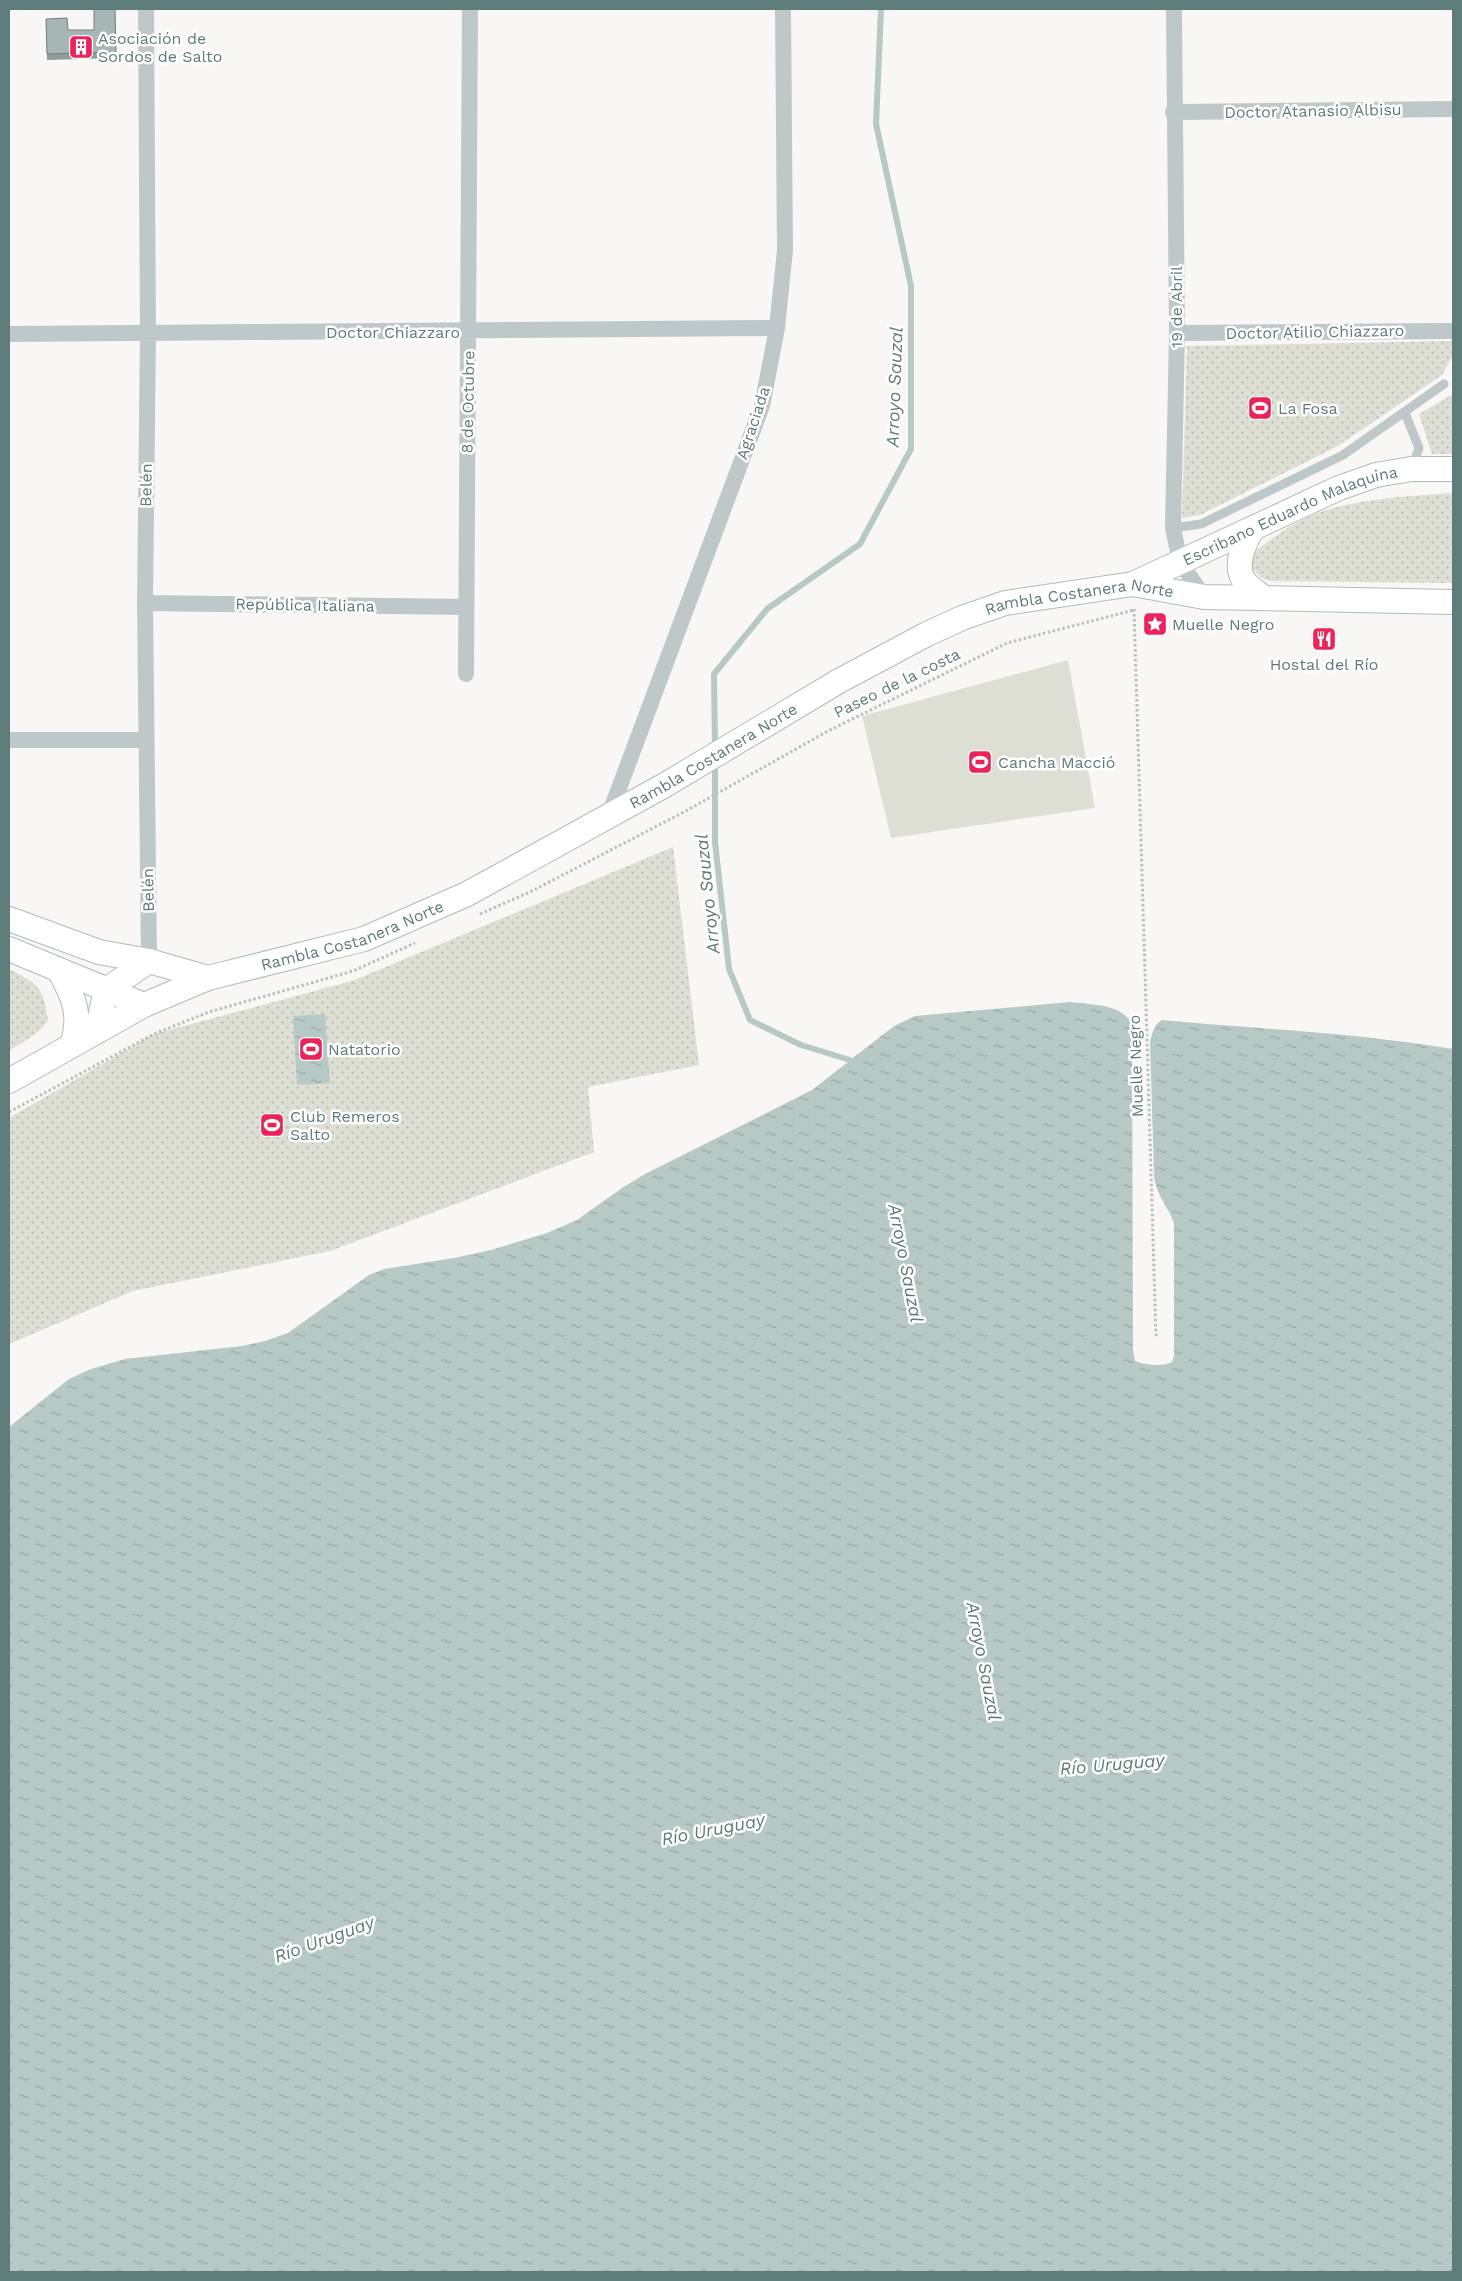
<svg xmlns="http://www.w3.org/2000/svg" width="1462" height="2281" viewBox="0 0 1462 2281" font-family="'Work Sans',sans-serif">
<defs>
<pattern id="park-dots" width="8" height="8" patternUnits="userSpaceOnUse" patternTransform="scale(1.25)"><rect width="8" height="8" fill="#ddded4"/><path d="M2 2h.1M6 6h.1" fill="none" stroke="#b6b9b1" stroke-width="1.8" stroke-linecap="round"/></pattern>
<pattern id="water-ripples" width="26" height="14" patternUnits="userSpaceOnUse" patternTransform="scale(1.25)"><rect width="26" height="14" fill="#b6c9c4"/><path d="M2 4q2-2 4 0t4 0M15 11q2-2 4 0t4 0" fill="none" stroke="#97a8a4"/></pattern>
</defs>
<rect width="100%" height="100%" fill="#f8f7f6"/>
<path fill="#ddded4" d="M1068 660 1095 808 891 838 862 716Z"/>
<path fill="url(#park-dots)" d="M1453 341V355L1442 375 1338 446 1200 515 1182 518 1187 346Z
M1453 394V454H1432L1419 414Z
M1453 493V583L1271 581 1261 578 1251 566 1255 551C1271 540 1288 526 1306 518 1344 499 1411 496 1453 493Z
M673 847 699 1065 588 1087 594 1152 330 1251 133 1291 9 1344V1118L154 1034 352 981Z
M9 969C38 984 44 987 48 1021L37 1033 9 1051Z"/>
<path fill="url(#water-ripples)" d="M1070 1002C1091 1005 1121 1003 1132 1024L1133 1351 1135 1361C1145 1365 1163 1367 1172 1362L1174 1356V1223C1167 1204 1156 1195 1154 1175L1150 1043C1152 1033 1154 1025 1162 1020 1259 1029 1357 1033 1453 1049V2272H9V1427L69 1379 91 1369 125 1359 242 1346 265 1341 288 1333 369 1275 384 1269 454 1258 491 1250 547 1233 577 1220 622 1188 645 1174 812 1090 894 1026 915 1016Z
M325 1014 330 1083 297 1085 293 1016Z"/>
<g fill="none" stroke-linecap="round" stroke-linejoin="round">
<path stroke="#b6c9c4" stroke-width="6" d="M715 749 714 674 767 609 860 544 911 449V286L876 124 881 9
M715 761V842L729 969 750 1020 801 1045 850 1060 852 1068"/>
<defs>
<g id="secondary">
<path d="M1252 529C1244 544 1233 566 1245 582 1250 588 1258 593 1264 598"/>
<path id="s1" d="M1133 584 1339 488 1376 475 1411 469H1453"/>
<path d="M9 919 99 952 149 961 208 978"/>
<path d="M9 949 144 1005"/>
<path d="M59 970C74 997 82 1015 72 1045"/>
<path d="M97 1031 106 990 149 961"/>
<path id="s2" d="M9 1081 144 1005 208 978 364 939 467 894 665 785 839 681 927 634 962 618 1005 603 1133 584 1204 597 1453 602"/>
</g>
</defs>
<use href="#secondary" stroke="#afbbbb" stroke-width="26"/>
<path stroke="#b9c0c0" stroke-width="3" stroke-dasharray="2.5 2.5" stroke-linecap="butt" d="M1134 609 1156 1337
M480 914 530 892 684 812 828 731 1007 643 1134 610
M9 1112 154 1034 209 1012 353 971 415 943"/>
<path stroke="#bfc8c8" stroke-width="9" d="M1405 413 1419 448 1412 467
M1173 528 1201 524 1343 455 1444 384"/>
<path stroke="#bfc8c8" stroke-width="16" d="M146 9 148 333 145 603 149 961
M1174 9 1177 333 1173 528 1180 562 1204 597
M1173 112 1453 109
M1177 333 1453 331
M9 334 777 328
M145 603 465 607
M466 674 470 9
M9 740H146
M609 815 762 406 777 328 785 250 783 9"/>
<use href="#secondary" stroke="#fff" stroke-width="24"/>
</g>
<path fill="#8e9d9c" d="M115 9 116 58 47 60 46 19 68 30H94Z"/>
<path fill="#a5b6b5" stroke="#747f7f" d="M94 9H115L116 52 47 54 46 19 67 18 68 30H94Z"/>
<defs>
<symbol id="building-square" viewBox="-11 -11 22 22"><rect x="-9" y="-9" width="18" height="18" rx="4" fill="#eb235a" stroke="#fff"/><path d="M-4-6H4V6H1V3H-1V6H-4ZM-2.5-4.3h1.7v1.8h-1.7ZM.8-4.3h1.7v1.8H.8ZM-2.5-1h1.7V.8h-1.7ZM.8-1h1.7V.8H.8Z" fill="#fff"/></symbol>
<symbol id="stadium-square" viewBox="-11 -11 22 22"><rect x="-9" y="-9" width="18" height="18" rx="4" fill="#eb235a" stroke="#fff"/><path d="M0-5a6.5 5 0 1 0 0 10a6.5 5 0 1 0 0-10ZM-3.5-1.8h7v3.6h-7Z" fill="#fff"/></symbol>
<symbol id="sight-square" viewBox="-11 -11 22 22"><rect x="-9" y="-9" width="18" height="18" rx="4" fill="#eb235a" stroke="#fff"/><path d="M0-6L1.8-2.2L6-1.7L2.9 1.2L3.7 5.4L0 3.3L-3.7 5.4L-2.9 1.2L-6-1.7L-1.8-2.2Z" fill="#fff"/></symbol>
<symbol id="restaurant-square" viewBox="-11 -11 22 22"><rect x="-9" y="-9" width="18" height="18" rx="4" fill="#eb235a" stroke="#fff"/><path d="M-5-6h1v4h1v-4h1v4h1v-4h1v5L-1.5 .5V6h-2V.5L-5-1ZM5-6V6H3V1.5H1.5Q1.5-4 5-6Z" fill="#fff"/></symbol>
</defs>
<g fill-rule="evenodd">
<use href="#building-square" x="67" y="33" width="28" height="28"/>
<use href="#stadium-square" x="1246" y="394" width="28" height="28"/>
<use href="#sight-square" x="1141" y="610" width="28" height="28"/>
<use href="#restaurant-square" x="1310" y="625" width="28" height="28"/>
<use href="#stadium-square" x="966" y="748" width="28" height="28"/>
<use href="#stadium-square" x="297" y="1035" width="28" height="28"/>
<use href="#stadium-square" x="258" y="1111" width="28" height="28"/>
</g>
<g text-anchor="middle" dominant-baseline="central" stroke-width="5" stroke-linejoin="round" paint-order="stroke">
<g font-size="16" fill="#5e7c7a" stroke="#fff" text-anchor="start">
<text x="98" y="38">Asociación de<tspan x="98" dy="18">Sordos de Salto</tspan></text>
<text x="1278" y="408">La Fosa</text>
<text x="1172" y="624">Muelle Negro</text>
<text x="1324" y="664" text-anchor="middle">Hostal del Río</text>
<text x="998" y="762">Cancha Macció</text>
<text x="328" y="1049">Natatorio</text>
<text x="290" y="1116">Club Remeros<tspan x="290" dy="18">Salto</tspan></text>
</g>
<g font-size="16" fill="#5e7c7a" stroke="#fff">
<text transform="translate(1313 111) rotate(-1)">Doctor Atanasio Albisu</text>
<text transform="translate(1176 307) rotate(-90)">19 de Abril</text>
<text x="393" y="332">Doctor Chiazzaro</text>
<text transform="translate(1315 332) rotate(-1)">Doctor Atilio Chiazzaro</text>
<text transform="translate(468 402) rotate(-89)">8 de Octubre</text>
<text transform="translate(753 423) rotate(-72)">Agraciada</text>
<text transform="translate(146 485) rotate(-89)">Belén</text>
<text stroke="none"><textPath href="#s1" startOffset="172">Escribano Eduardo Malaquina</textPath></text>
<text stroke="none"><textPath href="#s2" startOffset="1185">Rambla Costanera Norte</textPath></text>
<text transform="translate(305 605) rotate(1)">República Italiana</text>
<text transform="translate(897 683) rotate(-26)">Paseo de la costa</text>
<text stroke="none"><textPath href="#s2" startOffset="780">Rambla Costanera Norte</textPath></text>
<text transform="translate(148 890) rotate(-91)">Belén</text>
<text stroke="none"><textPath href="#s2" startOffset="375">Rambla Costanera Norte</textPath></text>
<text transform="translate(1136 1066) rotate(-92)">Muelle Negro</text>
</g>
<g font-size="18" font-style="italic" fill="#5d7c75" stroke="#fff">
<text transform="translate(894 387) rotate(-88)">Arroyo Sauzal</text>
<text transform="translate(707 894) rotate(-96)">Arroyo Sauzal</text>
<text transform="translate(906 1263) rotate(79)">Arroyo Sauzal</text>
<text transform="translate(984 1661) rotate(79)">Arroyo Sauzal</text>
<text transform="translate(1112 1764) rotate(-5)">Río Uruguay</text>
<text transform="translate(713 1829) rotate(-11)">Río Uruguay</text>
<text transform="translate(324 1939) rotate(-20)">Río Uruguay</text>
</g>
</g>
<rect width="1462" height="2281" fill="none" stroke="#5e7c7a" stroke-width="20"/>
</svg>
